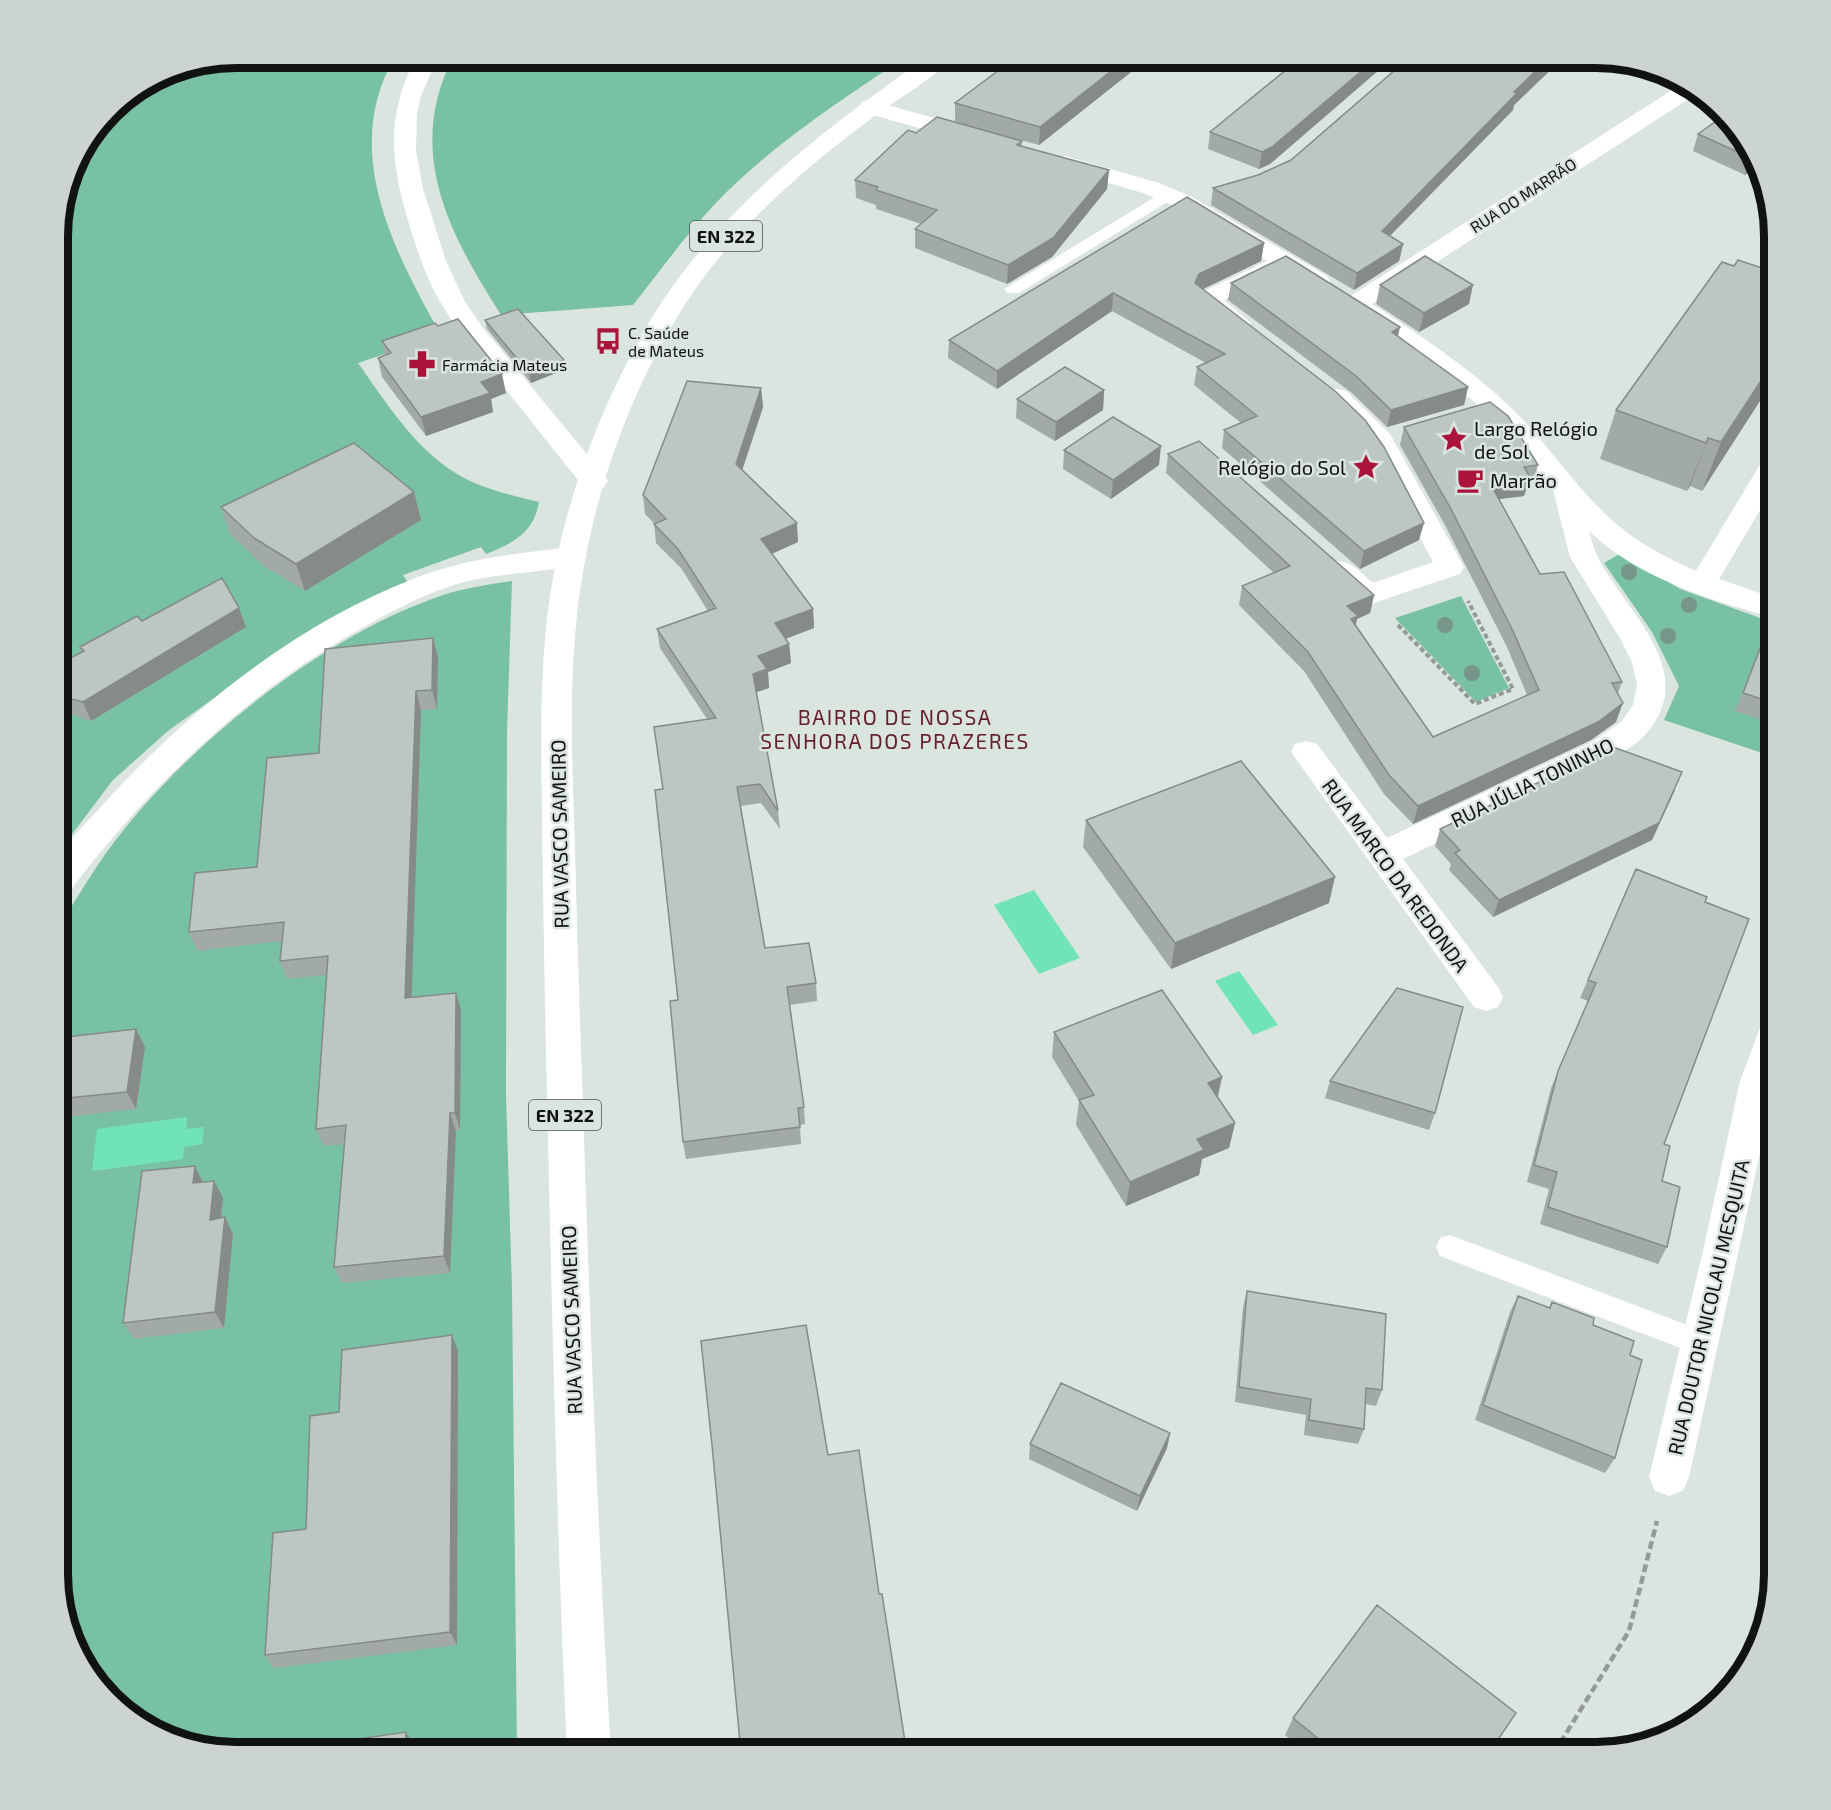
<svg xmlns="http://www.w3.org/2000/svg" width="1831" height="1810" viewBox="0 0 1831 1810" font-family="'Exo 2',sans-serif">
<rect width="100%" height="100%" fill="#dbe5e0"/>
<path fill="#78c1a2" d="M235 57H395C340 150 394 251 441 335L358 363C390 408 423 462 477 484 497 492 518 497 539 502 534 533 513 543 486 554L481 547 403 575 410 586 285 648 169 730 113 780 57 854V223L76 156 117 101 167 70Z
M453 57H906C839 101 769 147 714 205 685 236 660 271 633 305L501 315C449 233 405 152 453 57Z
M1621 553 1680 589 1774 623V757L1664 720 1679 686 1652 632 1604 563Z
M512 581 507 732 506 1095 512 1289 517 1753H235L167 1739 101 1693 70 1643 57 1575V928C77 900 93 869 115 841 188 745 318 640 432 599 458 589 485 585 512 581Z
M1461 596 1509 688 1476 702 1395 618Z"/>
<path fill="#71e4b7" d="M1034 890 1080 958 1039 974 994 905Z
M1239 971 1278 1025 1253 1035 1215 981Z
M187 1117 186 1129 204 1127 202 1144 184 1147 183 1159 92 1171 97 1129Z"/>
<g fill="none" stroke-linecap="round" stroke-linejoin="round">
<path stroke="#939a97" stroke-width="4" stroke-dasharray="5 3" stroke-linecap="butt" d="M1398 625 1475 704 1513 689 1468 601"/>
<path stroke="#939a97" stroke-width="4.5" stroke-dasharray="8 4" stroke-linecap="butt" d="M1554 1753 1629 1631 1657 1521"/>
<path fill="#fff" fill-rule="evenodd" d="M1168 189 1174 190 1177 194 1174 198 1019 293H1007L1004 289Z
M1450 1235 1711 1334 1715 1343 1711 1352 1701 1356 1440 1256 1436 1247 1440 1238Z"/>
<path fill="#fff" fill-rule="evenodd" d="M416 57H438L421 96 417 114 416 150 423 189 446 261 465 302 483 328 604 475 608 481 604 487 594 490 584 487C558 456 533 423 507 391 483 362 458 333 439 300 423 271 413 239 404 206 389 149 389 111 416 57Z
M1683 83 1698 93 1372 304C1419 335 1466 365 1507 404 1546 440 1574 487 1614 522 1638 543 1666 558 1696 571L1764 458 1774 455V487L1719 579 1774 598V618C1710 600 1638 578 1589 531 1592 542 1596 555 1602 565 1633 618 1700 676 1644 736 1636 745 1623 751 1614 758L1403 859 1498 987 1503 997 1498 1007 1486 1011 1474 1007 1291 752 1295 744 1306 741 1317 744 1387 838 1592 742 1622 721 1633 705 1637 685 1632 662 1621 640 1570 557 1553 490 1507 434 1472 400 1342 304 1346 299Z
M870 100 980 131 983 136 980 141 972 143 862 112 859 107 862 102Z
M1065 156 1159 183 1192 197 1327 276 1330 281 1327 286 1318 288 1282 270 1224 300 1251 323 1247 328C1228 333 1205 314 1194 299L1198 294 1267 261 1176 207 1143 193 1057 168 1053 163 1057 158Z
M1337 389 1346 391 1390 434 1464 567 1460 574 1368 605C1352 600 1334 584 1325 569L1329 562C1349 557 1359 571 1373 583L1433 562 1370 445 1324 397 1328 391Z
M573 547 583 549 587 556 583 563C541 574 496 572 454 585 419 596 387 614 355 632 241 697 148 788 69 892L57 896C57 885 54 869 57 859 61 848 89 820 98 810 185 713 294 624 418 577 468 558 520 553 573 547Z
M1774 1018V1089L1689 1477 1683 1491 1669 1496 1655 1491 1649 1477 1703 1251 1740 1081 1762 1022Z"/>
<path fill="#fff" fill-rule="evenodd" d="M927 57H953C931 81 898 98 872 118 806 167 741 223 694 291 626 391 584 517 575 637 569 707 573 779 575 849 577 935 580 1021 583 1107 590 1323 598 1538 611 1753H567C557 1535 552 1316 547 1098 545 1002 543 907 542 811 541 731 539 651 554 572 570 488 602 405 644 331 711 214 819 133 927 57Z"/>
</g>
<g fill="#77968a">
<circle cx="1629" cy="572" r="8"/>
<circle cx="1689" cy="605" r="8"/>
<circle cx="1445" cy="625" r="8"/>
<circle cx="1668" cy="636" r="8"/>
<circle cx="1472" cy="673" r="8"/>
</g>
<path fill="#a2aaa7" d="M1150 57 1039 145 955 122V103L1007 68Z
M1308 57H1394L1270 164 1259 169 1208 149 1210 132Z
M1410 57H1564L1514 105 1513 110 1390 236 1403 244 1399 261 1354 290 1211 205 1213 188 1258 175 1291 160Z
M1730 117 1759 165 1745 175 1693 151 1698 134Z
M916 133 1022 141V146L1109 170 1107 189 1052 257 1007 284 915 248V229L921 224 876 209V205L856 198 855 180Z
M1264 243 1261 261 1203 289 1419 540 1360 569 1222 448 1224 430 1241 423 1194 385 1197 367 1206 363 1112 311 997 389 948 358 949 340Z
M1231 283 1398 336 1468 387 1464 405 1387 427 1352 393 1228 300Z
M1380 285 1469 304 1419 332 1376 304Z
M485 320 564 360 566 369 531 383 487 329Z
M438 326 506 393 491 399 493 412 426 436 382 377 378 358 385 355 382 341Z
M1774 379 1702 491 1690 486 1687 491 1600 459 1616 410Z
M761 388 763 407 742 470 798 542 772 554 813 609 814 628 786 639 789 644 791 663 768 672 769 688 756 692 778 811 780 829 761 803 741 806 765 948 816 983 817 1001 790 1005 804 1107 805 1124 800 1125 801 1144 686 1159 683 1142 678 1000 663 789 707 719 660 648 657 629 708 611 681 568 656 543 654 523 645 514 643 495Z
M1104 390 1103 410 1055 441 1016 418 1017 399Z
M1404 427 1538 465 1533 483 1528 484 1524 496 1499 499 1540 574 1622 682 1618 693 1616 722 1591 740 1413 824 1384 794 1304 671 1239 605 1242 586 1274 573 1166 473 1168 454 1374 595 1370 613 1357 619 1356 625 1433 737 1527 695 1507 647 1446 527 1400 445Z
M1064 450 1159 465 1111 499 1063 469Z
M414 492 421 520 305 591 264 566 230 534 221 507Z
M142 621 246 627 91 721 73 715 57 699V665L82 652 80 647Z
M433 638 438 657 437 709 421 710 411 998 461 1010 460 1130 456 1131 450 1273 342 1283 334 1267 345 1144 323 1146 316 1129 327 975 287 979 280 961 282 941 197 951 189 932 257 867 319 753Z
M1764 638 1774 641V724L1735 711 1756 657Z
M1675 790 1652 840 1493 917 1449 870 1451 864 1435 846 1440 829Z
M1086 820 1329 903 1171 969 1083 847Z
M1636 869 1705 902 1664 1144 1662 1181 1667 1247 1658 1264 1540 1224 1549 1189 1527 1182 1551 1088 1588 1001 1580 998Z
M136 1029 145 1047 136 1109 57 1118V1038Z
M1054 1032 1222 1077 1218 1097 1235 1123 1229 1148 1202 1159 1199 1175 1126 1206 1076 1125 1079 1101 1052 1057Z
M1330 1081 1435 1113 1429 1130 1325 1098Z
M195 1166 203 1182 214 1181 223 1198 221 1218 225 1217 233 1234 224 1328 134 1339 123 1323Z
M1247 1291 1382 1390 1376 1406 1365 1404 1364 1429 1358 1444 1304 1435 1306 1415 1235 1402 1243 1307Z
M1518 1296 1549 1308 1552 1302 1593 1325 1630 1355 1615 1458 1605 1473 1475 1420 1510 1312Z
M452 1335 458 1350 457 1645 274 1668 265 1655 306 1529 339 1412Z
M1170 1433 1167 1448 1137 1511 1029 1459 1030 1444Z
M828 1455 879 1594 906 1748V1753H741Z
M1774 1471V1568L1767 1480Z
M1678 1717 1694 1721 1666 1738 1667 1729Z
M1293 1718 1489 1753H1306L1285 1735Z"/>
<path fill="#848b88" d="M1129 57H1150L1039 145 1040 127Z
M1378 57H1394L1270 164 1259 169 1262 152Z
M1550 57H1564L1514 105 1513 110 1378 248 1382 231 1514 92Z
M1754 156 1759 165 1745 175 1751 158Z
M1109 170 1107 189 1052 257 1007 284 1008 265Z
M1264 243 1261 261 1197 292 1195 283 1199 274Z
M1403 244 1399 261 1354 290 1357 273Z
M1473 285 1469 304 1419 332 1424 313Z
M1113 293 1112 311 997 389V371Z
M1400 327 1396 345 1392 332Z
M564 360 566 369 531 383 529 373Z
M1774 361V379L1702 491 1721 442Z
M502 374 506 393 491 399 493 412 426 436 421 417 481 382Z
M1468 387 1464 405 1387 427 1391 410Z
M761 388 763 407 738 483 736 464Z
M1104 390 1103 410 1055 441 1056 422Z
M1708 438 1690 486 1687 491 1706 443Z
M1161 446 1159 465 1111 499 1113 480Z
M1530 477 1524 496 1485 501 1490 483Z
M414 492 421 520 305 591 296 564Z
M797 523 798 542 762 558 761 539Z
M1424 523 1419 540 1360 569 1364 551Z
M1374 595 1370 613 1357 619 1353 635 1347 606Z
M239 608 246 627 91 721 83 702Z
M813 609 814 628 776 642 775 623Z
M433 638 438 657 437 709 432 690Z
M789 644 791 663 768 672 769 688 754 693 753 674 758 656Z
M416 691 421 710 411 1016 405 998Z
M1623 703 1616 722 1591 740 1413 824 1418 806Z
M1675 790 1652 840 1493 917 1499 900Z
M1335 877 1329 903 1171 969 1175 943Z
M456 993 461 1010 460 1130 455 1113Z
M136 1029 145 1047 136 1109 127 1092Z
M1222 1077 1216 1102 1208 1083Z
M450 1113 456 1131 450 1273 444 1256Z
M1235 1123 1229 1148 1202 1159 1199 1175 1126 1206 1130 1182 1197 1139Z
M195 1166 203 1183H193Z
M214 1181 223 1198 219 1236 210 1220Z
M225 1217 233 1234 224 1328 215 1312Z
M452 1335 458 1350 457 1645 450 1632Z
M1170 1433 1167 1448 1137 1511 1140 1496Z
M406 1732 413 1744V1753H405Z"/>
<path fill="#bcc6c2" stroke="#848b88" stroke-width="1.5" d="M1022 57H1129L1040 127 955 103 1003 67 1007 68Z
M1308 57H1378L1272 147 1262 152 1210 132 1292 65 1297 67Z
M1410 57H1550L1514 92 1517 93 1382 231 1403 244 1357 273 1213 188 1258 175 1291 160Z
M1726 114 1730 117 1754 156 1751 158 1698 134Z
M937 117 1022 141 1017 145 1109 170 1053 238 1008 265 915 229 937 210 876 190 878 187 855 180 908 130 916 133Z
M1187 197 1264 243 1199 274 1195 283 1335 391 1365 420 1384 447 1424 523 1364 551 1224 430 1257 416 1197 367 1225 354 1113 293 997 371 949 340Z
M1286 256 1400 327 1392 332 1468 387 1391 410 1356 376 1231 283Z
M1425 256 1473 285 1424 313 1380 285Z
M1738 260 1774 272V361L1721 442 1708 438 1706 443 1616 410 1722 262 1734 266Z
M518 309 564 360 529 373 485 320Z
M458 319 502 374 481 382 490 393 421 417 378 358 391 353 382 341 435 323 438 326Z
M1065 367 1104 390 1056 422 1017 399Z
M687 381 761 388 736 464 797 523 761 539 813 609 775 623 789 644 758 656 767 669 753 674 778 811 760 784 737 787 765 948 809 943 816 983 787 987 804 1107 798 1108 800 1127 683 1142 670 1001 678 1000 655 790 663 789 654 727 716 718 657 629 716 608 678 549 654 524 666 519 643 495Z
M1490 402 1508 416 1538 465 1524 467 1530 477 1490 483 1540 574 1564 572 1622 682 1612 683 1623 703 1598 722 1418 806 1389 775 1308 652 1242 586 1290 566 1168 454 1199 441 1374 595 1347 606 1358 616 1351 619 1433 737 1539 690 1512 629 1451 509 1404 427Z
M1113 417 1161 446 1113 480 1064 450Z
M354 443 414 492 296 564 254 538 221 507Z
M222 578 239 608 83 702 64 697 57 689V665L84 651 80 647 137 616 142 621Z
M433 638 432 690 416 691 405 998 456 993 455 1113H450L444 1256 334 1267 346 1125 316 1129 328 956 280 961 284 922 189 932 195 873 257 867 267 758 319 753 325 649Z
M1764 638 1774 641V703L1743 693Z
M1613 747 1682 772 1659 823 1499 900 1455 853 1460 850 1440 829Z
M1241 761 1335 877 1175 943 1086 820Z
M1636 869 1707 897 1705 902 1749 919 1664 1144 1670 1146 1662 1181 1680 1187 1667 1247 1548 1207 1557 1172 1534 1165 1558 1071 1596 983 1588 980Z
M1397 988 1463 1007 1435 1113 1330 1081Z
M1162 990 1222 1077 1208 1083 1235 1123 1197 1139 1204 1150 1130 1182 1079 1100 1094 1095 1054 1032Z
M136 1029 127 1092 57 1099V1038Z
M195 1166 193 1183 214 1181 210 1220 225 1217 215 1312 123 1323 142 1171Z
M1247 1291 1386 1314 1382 1390 1366 1388 1364 1429 1309 1420 1311 1399 1239 1387Z
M1518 1296 1550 1308 1552 1302 1594 1318 1593 1325 1634 1341 1630 1355 1642 1360 1615 1458 1483 1405Z
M806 1325 828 1455 859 1450 879 1594H882L906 1748 896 1749V1753H741L712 1445 701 1341Z
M452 1335 450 1632 265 1655 273 1533 306 1529 310 1416 339 1412 342 1350Z
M1061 1383 1170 1433 1140 1496 1030 1444Z
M1377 1605 1516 1713 1489 1753H1336L1293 1718Z
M1678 1717 1694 1721 1677 1731Z
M406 1732 405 1753H261Z"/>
<defs>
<symbol id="bus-bare" viewBox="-9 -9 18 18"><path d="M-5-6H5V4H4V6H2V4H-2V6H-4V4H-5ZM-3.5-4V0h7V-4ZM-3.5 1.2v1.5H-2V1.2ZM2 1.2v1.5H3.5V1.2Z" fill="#ab143a" stroke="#dbe5e0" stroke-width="2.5" paint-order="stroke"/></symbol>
<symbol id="pharmacy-bare" viewBox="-9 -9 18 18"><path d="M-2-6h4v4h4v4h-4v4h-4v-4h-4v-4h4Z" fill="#ab143a" stroke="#dbe5e0" stroke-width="2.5" paint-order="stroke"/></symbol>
<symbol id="sight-bare" viewBox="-9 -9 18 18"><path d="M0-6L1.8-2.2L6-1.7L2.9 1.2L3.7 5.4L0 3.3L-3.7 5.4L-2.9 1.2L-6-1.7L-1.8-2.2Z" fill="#ab143a" stroke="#dbe5e0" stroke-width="2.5" paint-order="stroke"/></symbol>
<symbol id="cafe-bare" viewBox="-9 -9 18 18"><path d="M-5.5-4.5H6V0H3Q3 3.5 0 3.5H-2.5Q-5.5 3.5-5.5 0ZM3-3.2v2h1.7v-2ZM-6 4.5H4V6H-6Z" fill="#ab143a" stroke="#dbe5e0" stroke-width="2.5" paint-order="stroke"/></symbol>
</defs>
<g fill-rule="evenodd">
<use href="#bus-bare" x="589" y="322" width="38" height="38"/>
<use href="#pharmacy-bare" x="403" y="345" width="38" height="38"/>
<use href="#sight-bare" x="1435" y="420" width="38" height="38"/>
<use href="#sight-bare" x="1347" y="448" width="38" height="38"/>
<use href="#cafe-bare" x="1451" y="461" width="38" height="38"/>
</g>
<g text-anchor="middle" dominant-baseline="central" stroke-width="5" stroke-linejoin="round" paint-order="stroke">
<g font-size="16" fill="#101312" stroke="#dbe5e0">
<text transform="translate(1523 195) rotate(-33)">RUA DO MARRÃO</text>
</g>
<g font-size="16" fill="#101312" stroke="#dbe5e0" text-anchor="start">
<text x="628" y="332">C. Saúde<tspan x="628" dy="18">de Mateus</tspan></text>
<text x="442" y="364">Farmácia Mateus</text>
</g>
<g fill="#dbe5e0" stroke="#4d5250" stroke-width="1.5">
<rect x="690" y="221" width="72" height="30" rx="4.5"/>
<rect x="529" y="1100" width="72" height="30" rx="4.5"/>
</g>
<g font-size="18" font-weight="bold" fill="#101312">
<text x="726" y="236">EN 322</text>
<text x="565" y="1115">EN 322</text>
</g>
<g font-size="20" fill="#101312" stroke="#dbe5e0" text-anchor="start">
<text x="1474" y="428">Largo Relógio<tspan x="1474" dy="23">de Sol</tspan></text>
<text x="1346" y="467" text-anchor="end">Relógio do Sol</text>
<text x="1490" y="480">Marrão</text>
</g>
<g font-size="20" fill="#101312" stroke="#dbe5e0">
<text transform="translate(1532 782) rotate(-26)">RUA JÚLIA TONINHO</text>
<text transform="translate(559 834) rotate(-91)">RUA VASCO SAMEIRO</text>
<text transform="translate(1396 875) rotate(54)">RUA MARCO DA REDONDA</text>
<text transform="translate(1708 1307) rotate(-77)">RUA DOUTOR NICOLAU MESQUITA</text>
<text transform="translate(571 1320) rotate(-92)">RUA VASCO SAMEIRO</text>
</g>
<g font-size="21" letter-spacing="1.5" fill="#651f29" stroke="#dbe5e0">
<text x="895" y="716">BAIRRO DE NOSSA<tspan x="895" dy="24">SENHORA DOS PRAZERES</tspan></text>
</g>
</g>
<path d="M0 0H1831V1810H0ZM236 68H1596A168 168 0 0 1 1764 236V1574A168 168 0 0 1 1596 1742H236A168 168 0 0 1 68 1574V236A168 168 0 0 1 236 68Z" fill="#cbd4d0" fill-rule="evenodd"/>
<path fill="none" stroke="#101312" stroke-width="8" d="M236 68H1596A168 168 0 0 1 1764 236V1574A168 168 0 0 1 1596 1742H236A168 168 0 0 1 68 1574V236A168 168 0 0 1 236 68Z"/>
</svg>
